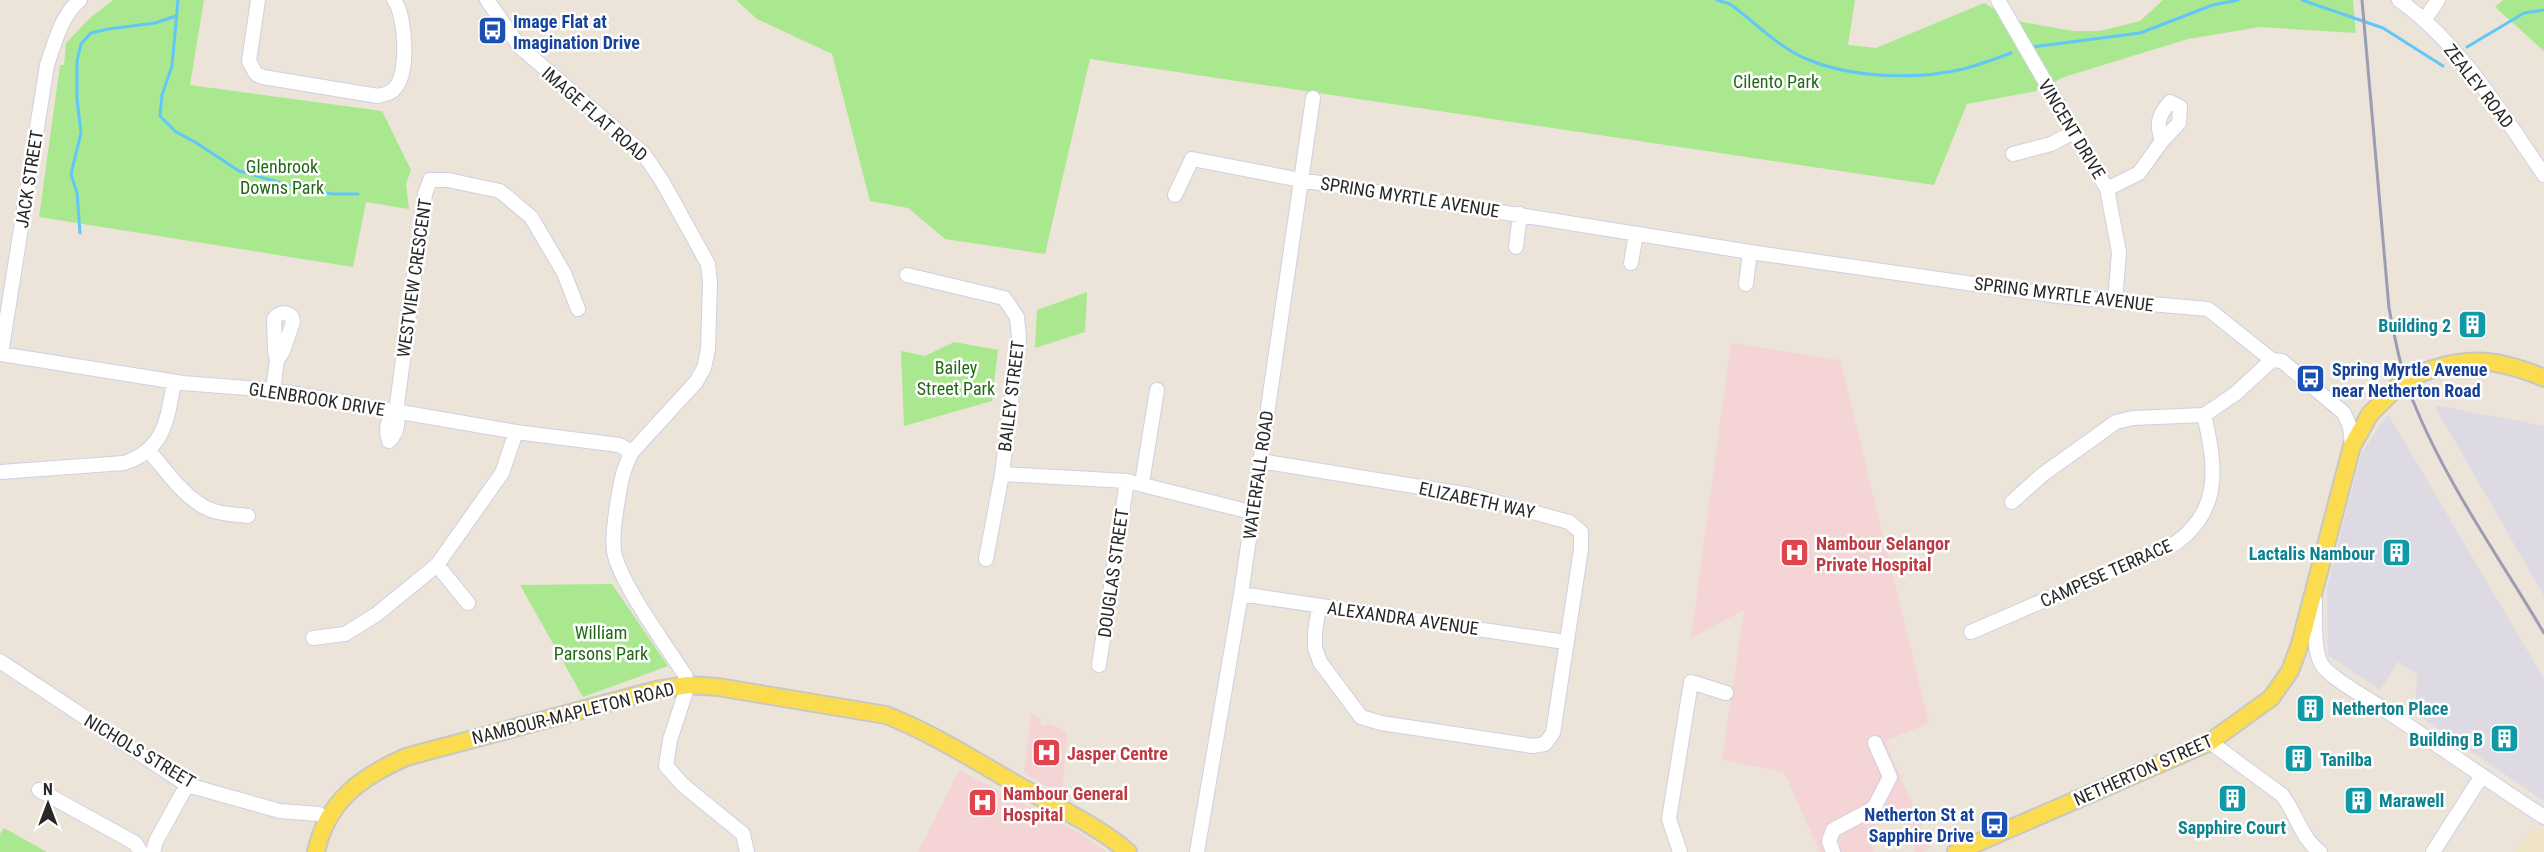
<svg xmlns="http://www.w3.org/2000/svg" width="2544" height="852" viewBox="0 0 2544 852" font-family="'Roboto Condensed',sans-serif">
<rect width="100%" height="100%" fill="#ece4d8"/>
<path fill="#dddae3" d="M2434 405 2544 426V596Z
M2388 414 2544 679V801L2415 713 2417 674 2398 662 2380 690 2328 655 2327 588 2361 454Z"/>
<path fill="#efe4c5" d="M2537 828 2544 833V852H2515Z"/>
<path fill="#f4d4d4" d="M1731 343 1840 360 1929 723 1885 741 1931 848 1923 852H1916L1901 816 1866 830 1874 852H1820L1784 772 1722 760 1744 610 1691 638Z
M1031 714 1041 720 1039 723 1042 726H1046V723L1067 732 1062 795 1024 773Z
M959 770 1083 835 1107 852H918Z"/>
<path fill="#a9e88f" d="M113 0H204L190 85 382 111 411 170 406 184 409 209 366 202 353 267 39 217 60 65H64L66 43 90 18Z
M736 0H1855L1848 45 1876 48 1984 3 2016 21 2073 31H2100L2140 21 2163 0H2353L2356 33 2260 27 2188 39 2064 77 2036 91 1967 104 1934 185 1090 59 1045 254 945 239 908 208 870 201 832 54 757 19Z
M2503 0H2544V51L2495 7Z
M1087 292 1085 332 1035 348 1037 310Z
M954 342 998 350 992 401 904 426 901 351 925 356Z
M612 584 668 666 583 697 520 585Z
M4 828 47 852H0V834Z"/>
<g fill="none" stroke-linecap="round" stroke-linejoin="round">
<path stroke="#61c7f7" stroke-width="3" d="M178 0 172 66 162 95 160 116 176 132 195 142 239 171 307 190 333 194H358
M1717 0 1730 4C1755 22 1780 49 1809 60 1853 78 1917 80 1963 69 1979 65 1995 59 2011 53
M2302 0 2383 28 2443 66
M2032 47 2140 33 2213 5 2238 0
M2467 47 2524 13 2544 10
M80 233 77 193 71 174 81 133 77 99V61L81 44 91 33 108 29 155 23 176 16"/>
<defs>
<path id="minor" d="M258 0 249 61 256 74 263 77 378 96C384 94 391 94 395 88 409 74 406 15 394 0
M487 0 520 47 643 153 662 181 708 264 710 282 708 349 704 368 696 382 632 452C623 468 620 486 617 505 615 520 612 535 614 551 618 580 667 647 685 675L688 685 670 740 666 766 683 785 743 834 747 852
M1998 0 2107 189 2119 252 2115 302
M2399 0C2460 43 2502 114 2544 175
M2425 19 2438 0
M2013 154 2051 144 2074 132
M2107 189 2139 173 2162 141C2156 124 2158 116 2170 102L2180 107 2179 123 2162 141
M1175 195 1192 159 1301 180 1750 252 2058 296 2208 309 2272 360 2282 361 2344 413 2350 427 2352 446
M1516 247 1520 214
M1631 263 1636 234
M907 275 1004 298 1017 317 1019 338 1002 474 986 559
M1746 284 1750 252
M0 354 183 383 273 390 516 432 619 445 632 452
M1 354 47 65C55 42 61 16 80 0
M273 390 277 360 275 351 274 319C279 312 286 311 292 317L293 322 283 351 277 360
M396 412C387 420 385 429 389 441 398 432 399 423 396 412L425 194 430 180H448L500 191 531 217 564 273 578 309
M148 450C164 468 180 492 201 505 214 514 232 514 248 516
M1260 461 1470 495 1569 522 1581 532V549L1553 733 1545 744 1533 746 1381 723 1361 717 1320 662 1315 648V633L1319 606
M0 472 124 463C165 449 167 420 174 382
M1002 474 1127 481 1251 512
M1142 483 1157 390
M2012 502 2042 475 2116 422 2133 418 2204 415 2235 394 2272 360
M437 565 468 603
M1241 594 1565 642
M2315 601C2315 617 2313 652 2322 665 2331 679 2369 699 2385 710 2438 745 2490 782 2544 817
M1971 632 2176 543C2222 509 2216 466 2204 415
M313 638 345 634 377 614 437 565 502 473 516 432
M0 661 187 785 280 811 319 814 328 819
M1099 665 1127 481
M2210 742 2282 795C2297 814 2300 837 2320 852
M39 790 135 843 141 852
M153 852 156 841 187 785
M1197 852 1241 594 1313 98
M1680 852 1669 819 1691 682 1726 693
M1833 852 1829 841 1833 830 1874 808 1890 777 1875 743
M2433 852 2481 777"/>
<path id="major" d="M2417 375C2464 355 2497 358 2544 378
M316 852C327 801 361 777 406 757L656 690 688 685 718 687 886 715C935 734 980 764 1025 789 1060 809 1098 826 1128 852
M1956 852 2210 742 2271 698 2290 671 2300 644 2352 446 2370 414 2398 386"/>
</defs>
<use href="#minor" stroke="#cdd0e3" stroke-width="16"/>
<use href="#major" stroke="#c7c7c7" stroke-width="20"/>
<use href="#minor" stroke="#fff" stroke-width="14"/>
<use href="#major" stroke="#fbdc4e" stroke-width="16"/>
<path stroke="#9b9db4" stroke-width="3" d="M2362 0 2389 308C2395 339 2401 372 2413 401 2446 483 2499 557 2544 633"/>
<defs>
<path id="major-bridge" d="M2398 386 2417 375"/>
</defs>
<use href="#major-bridge" stroke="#c7c7c7" stroke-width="20" stroke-linecap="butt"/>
<use href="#major-bridge" stroke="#fbdc4e" stroke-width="16"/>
</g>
<defs>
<symbol id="bus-square" viewBox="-11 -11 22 22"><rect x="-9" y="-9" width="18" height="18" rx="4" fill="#1a4fb4" stroke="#fff"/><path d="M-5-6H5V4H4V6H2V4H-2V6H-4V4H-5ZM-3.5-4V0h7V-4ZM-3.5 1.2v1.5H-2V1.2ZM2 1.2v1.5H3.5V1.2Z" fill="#fff"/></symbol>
<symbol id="building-square" viewBox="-11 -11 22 22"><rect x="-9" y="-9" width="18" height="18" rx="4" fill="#0f9aa8" stroke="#fff"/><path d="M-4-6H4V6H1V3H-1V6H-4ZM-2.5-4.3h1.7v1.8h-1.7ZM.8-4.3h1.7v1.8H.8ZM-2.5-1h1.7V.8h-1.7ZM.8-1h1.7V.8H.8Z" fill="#fff"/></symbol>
<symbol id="hospital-square" viewBox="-11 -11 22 22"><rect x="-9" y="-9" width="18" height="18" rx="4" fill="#e0444e" stroke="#fff"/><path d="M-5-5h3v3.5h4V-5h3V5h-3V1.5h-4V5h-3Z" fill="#fff"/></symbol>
</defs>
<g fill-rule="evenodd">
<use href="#bus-square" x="476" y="14" width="33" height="33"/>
<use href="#building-square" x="2456" y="308" width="33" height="33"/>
<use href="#bus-square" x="2294" y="362" width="33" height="33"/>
<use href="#hospital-square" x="1778" y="536" width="33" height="33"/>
<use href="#building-square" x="2380" y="536" width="33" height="33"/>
<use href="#building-square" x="2294" y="692" width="33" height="33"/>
<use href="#building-square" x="2488" y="722" width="33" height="33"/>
<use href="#hospital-square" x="1030" y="736" width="33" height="33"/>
<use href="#building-square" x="2282" y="742" width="33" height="33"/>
<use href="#building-square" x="2216" y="782" width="33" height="33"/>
<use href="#building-square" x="2342" y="784" width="33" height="33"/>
<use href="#hospital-square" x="966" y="786" width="33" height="33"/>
<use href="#bus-square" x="1978" y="808" width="33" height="33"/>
</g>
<g text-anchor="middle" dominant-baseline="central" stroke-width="5" stroke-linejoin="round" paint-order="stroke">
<g font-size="18" font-weight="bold" fill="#164399" stroke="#fff" text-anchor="start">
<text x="513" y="21">Image Flat at<tspan x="513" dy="21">Imagination Drive</tspan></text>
<text x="2332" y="369">Spring Myrtle Avenue<tspan x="2332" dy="21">near Netherton Road</tspan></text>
<text x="1974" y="814" text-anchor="end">Netherton St at<tspan x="1974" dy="21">Sapphire Drive</tspan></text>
</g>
<g font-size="18" fill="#216914" stroke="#fff">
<text x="1776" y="81">Cilento Park</text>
<text x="282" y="166">Glenbrook<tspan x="282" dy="21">Downs Park</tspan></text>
<text x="956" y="367">Bailey<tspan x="956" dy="21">Street Park</tspan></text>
<text x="601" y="632">William<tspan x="601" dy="21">Parsons Park</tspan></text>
</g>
<g font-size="18" fill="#282828" stroke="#fff">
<text transform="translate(2479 86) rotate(52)">ZEALEY ROAD</text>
<text transform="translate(595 114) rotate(41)">IMAGE FLAT ROAD</text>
<text transform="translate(2072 129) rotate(59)">VINCENT DRIVE</text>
<text transform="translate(29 179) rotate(-81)">JACK STREET</text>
<text transform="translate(1410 197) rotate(9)">SPRING MYRTLE AVENUE</text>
<text transform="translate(414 278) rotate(-82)">WESTVIEW CRESCENT</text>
<text transform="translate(2064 294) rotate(7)">SPRING MYRTLE AVENUE</text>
<text transform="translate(1011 396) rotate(-83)">BAILEY STREET</text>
<text transform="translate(317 399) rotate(9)">GLENBROOK DRIVE</text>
<text transform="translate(1258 475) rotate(-82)">WATERFALL ROAD</text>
<text transform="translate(1477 500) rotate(12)">ELIZABETH WAY</text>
<text transform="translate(1113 573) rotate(-82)">DOUGLAS STREET</text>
<text transform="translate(2106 573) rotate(-24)">CAMPESE TERRACE</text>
<text transform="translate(1403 618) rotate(8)">ALEXANDRA AVENUE</text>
<text transform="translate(573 713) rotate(-14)">NAMBOUR-MAPLETON ROAD</text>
<text transform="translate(140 751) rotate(31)">NICHOLS STREET</text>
<text transform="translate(2143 770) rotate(-24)">NETHERTON STREET</text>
</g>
<g font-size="18" font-weight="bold" fill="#0d838f" stroke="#fff" text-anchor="end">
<text x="2451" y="325">Building 2</text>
<text x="2375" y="553">Lactalis Nambour</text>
<text x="2332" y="708" text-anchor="start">Netherton Place</text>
<text x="2483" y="739">Building B</text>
<text x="2320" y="759" text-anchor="start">Tanilba</text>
<text x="2379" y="800" text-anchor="start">Marawell</text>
<text x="2232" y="827" text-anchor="middle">Sapphire Court</text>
</g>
<g font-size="18" font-weight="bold" fill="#be3a42" stroke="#fff" text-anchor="start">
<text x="1816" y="543">Nambour Selangor<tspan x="1816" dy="21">Private Hospital</tspan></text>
<text x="1067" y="753">Jasper Centre</text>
<text x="1003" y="793">Nambour General<tspan x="1003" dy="21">Hospital</tspan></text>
</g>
</g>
<g transform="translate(48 804)" stroke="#ffffff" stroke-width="4.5" paint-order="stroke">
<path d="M0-4.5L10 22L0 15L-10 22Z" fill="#282828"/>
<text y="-9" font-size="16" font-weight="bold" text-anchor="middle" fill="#282828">N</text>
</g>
</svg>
